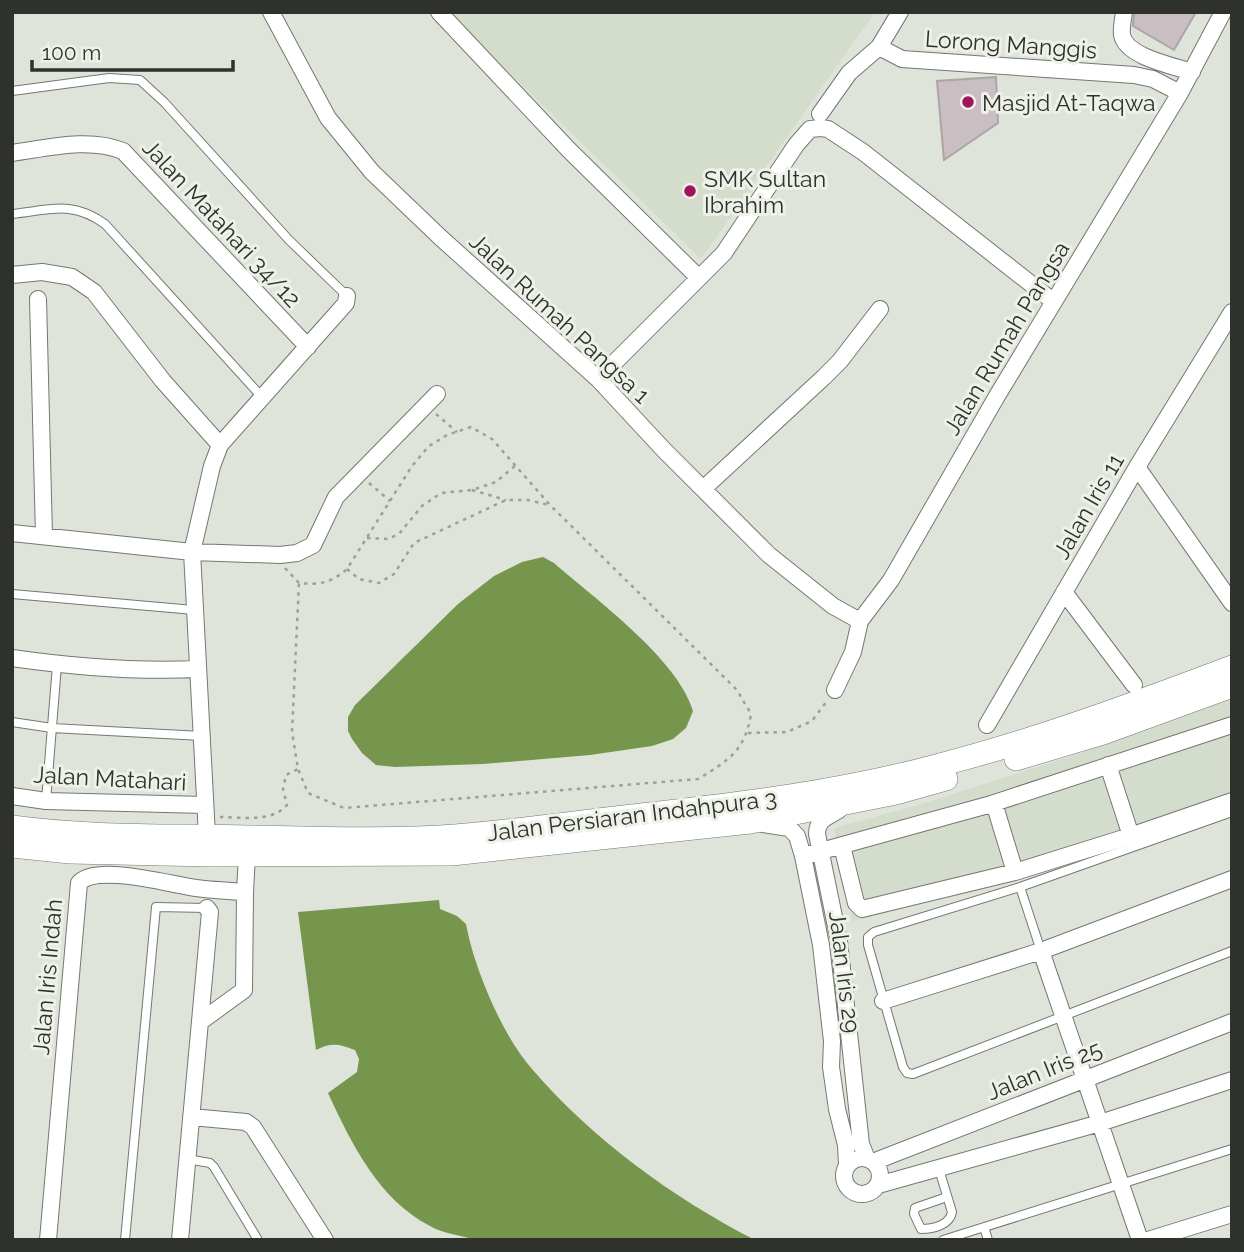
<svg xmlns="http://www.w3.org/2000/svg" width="1244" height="1252" viewBox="0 0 1244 1252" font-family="Raleway,sans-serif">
<rect width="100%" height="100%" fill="#dfe4db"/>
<path fill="#d4dccc" d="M451 12H875L701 259 458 23Z
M1232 699V807L1030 874 852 922 834 828 915 806 1069 757Z"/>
<path fill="#75964c" d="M543 557 554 563C595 599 678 659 693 711L686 728 673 739 652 746 590 755 483 764 395 767 376 765 362 753 352 739 348 731V717L355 705 458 604 494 576 522 562Z
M439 900 440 909 457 916 466 924C474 968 502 1035 532 1069 592 1139 673 1198 755 1240L472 1239C459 1235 442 1233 430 1226 379 1200 351 1143 328 1093L357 1072 359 1059 355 1050C339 1044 331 1042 316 1050L298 912Z"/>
<path fill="#c9bec1" stroke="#aea3a6" stroke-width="2" d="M1134 12H1196L1174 50 1133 26Z
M996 77 998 123 944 160 937 81Z"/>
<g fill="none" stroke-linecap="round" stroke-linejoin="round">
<defs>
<path id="lane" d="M12 91 109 78 140 80 164 102 289 240 347 296
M12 214C50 210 72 200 105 224L261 396
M12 594 194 610
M12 722 52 728 202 736
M46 801 57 665
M1232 812 1020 887 874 932 868 937V945L903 1067 907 1073 913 1074 1232 951
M1020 887 1041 951
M187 1159 210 1163 214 1167 258 1240
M938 1166 952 1212C950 1225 933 1229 921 1229L914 1214 915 1208 947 1197
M984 1227 988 1240
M125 1240 156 907 207 908
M943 1240 1232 1149"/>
<path id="street" d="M271 12 328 118 372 172 441 238 598 379 663 449 769 555 833 606 860 621
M439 12 569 150 699 278 598 379
M900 12 879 47 902 59 1134 75 1153 79 1180 93
M1124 12C1123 20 1121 28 1122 35 1126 57 1174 66 1192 72
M820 114 849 73 879 47
M12 153C48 148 89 137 123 151L308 347
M12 275 42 272 72 277 94 292 163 381 220 445
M699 278 724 253 796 145 810 129 821 128 828 129 863 152 1054 302
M38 299 44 536
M1137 467 1232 603
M703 489 824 377 840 361 880 309
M12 533 192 552 212 466 220 445 346 303 347 296
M1064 592 1134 685
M12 658C75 667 136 672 198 669
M835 690 853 652 860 621 891 580 997 396 1180 93 1223 12
M987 725 1137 467 1232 312
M1108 765 1131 836
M12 796 46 801 205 805
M994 803 1015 872
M839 810C828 817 817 819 817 834L839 941 861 1144 867 1159
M763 824 789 828 797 836 803 856 821 945 832 1041 831 1067 837 1109 846 1145 847 1165
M207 836 192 552 280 555 297 553 313 545 336 497 437 394
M842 846 856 903 862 909 1015 872 1127 837 1232 801
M803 856 988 805 1232 725
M1041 951 1140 1240
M883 1001 1041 951 1232 879
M200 1022 244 990 245 892
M191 1117 246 1122 253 1127 325 1240
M844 1176a18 18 0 1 1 36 0a18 18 0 1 1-36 0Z
M873 1162 1232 1022
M878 1185 1100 1123 1232 1080
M48 1240 79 883C96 863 172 885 196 888 212 890 229 891 245 892L247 855
M180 1240 210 912 207 908
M1148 1240 1232 1214"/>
<path id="secondary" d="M1016 759 1103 733 1232 686
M12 827C91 838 170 835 249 837 317 838 387 841 455 836 517 831 579 822 641 815 740 804 839 792 936 766 1037 740 1134 704 1232 667
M12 846 70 852 211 855 452 854 750 822 896 793 946 779"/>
</defs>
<use href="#lane" stroke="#747870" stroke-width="10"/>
<use href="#street" stroke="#747870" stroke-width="18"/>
<use href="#secondary" stroke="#747870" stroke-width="24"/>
<path stroke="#9da099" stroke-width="2.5" stroke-dasharray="3.5 5" stroke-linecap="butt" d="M436 414 457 432
M369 483 390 501
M472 490 506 500
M367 538 388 539 399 534 422 506 441 493 472 490 496 482 516 465
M285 568 299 583C320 585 331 583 347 569L412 466 429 446 447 435 471 427 492 439 550 505 737 690 751 714C745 751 728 761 698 779L344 808 308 793 298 769 292 732 299 583
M347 569 359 579 379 583 394 574 414 543 506 500H528L549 505
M748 733 787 732 812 721 827 701
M220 817C242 817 271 823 287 805L283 789 286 775 298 769"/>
<use href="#lane" stroke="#fff" stroke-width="8"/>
<use href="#street" stroke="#fff" stroke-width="16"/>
<use href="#secondary" stroke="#fff" stroke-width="23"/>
</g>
<g fill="#a3155b" stroke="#edf1e8" stroke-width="2.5">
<circle cx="968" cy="102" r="7"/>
<circle cx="690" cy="191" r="7"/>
</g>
<g text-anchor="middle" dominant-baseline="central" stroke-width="6" stroke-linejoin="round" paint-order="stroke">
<g font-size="23" fill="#2f312d" stroke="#edf1e8">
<text transform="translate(1011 44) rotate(4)">Lorong Manggis</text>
<text transform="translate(222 223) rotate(47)">Jalan Matahari 34/12</text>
<text transform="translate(560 318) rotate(43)">Jalan Rumah Pangsa 1</text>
<text transform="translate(1006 338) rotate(-59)">Jalan Rumah Pangsa</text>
<text transform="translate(1088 506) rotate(-60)">Jalan Iris 11</text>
<text transform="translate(110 778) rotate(3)">Jalan Matahari</text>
<text transform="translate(632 815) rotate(-7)">Jalan Persiaran Indahpura 3</text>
<text transform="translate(845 972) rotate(83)">Jalan Iris 29</text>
<text transform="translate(47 977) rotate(-85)">Jalan Iris Indah</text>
<text transform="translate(1044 1070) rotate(-22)">Jalan Iris 25</text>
</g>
<g font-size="23" fill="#2f312d" stroke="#edf1e8" text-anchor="start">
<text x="982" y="102">Masjid At-Taqwa</text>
<text x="704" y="178">SMK Sultan<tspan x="704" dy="26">Ibrahim</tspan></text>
</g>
</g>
<rect width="1244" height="1252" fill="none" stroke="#2f312d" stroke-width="28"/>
<path d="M32 60v10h201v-10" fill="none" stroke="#2f312d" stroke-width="3.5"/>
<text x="42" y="60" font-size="21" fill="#2f312d" stroke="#edf1e8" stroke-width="5" paint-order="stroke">100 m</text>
</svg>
